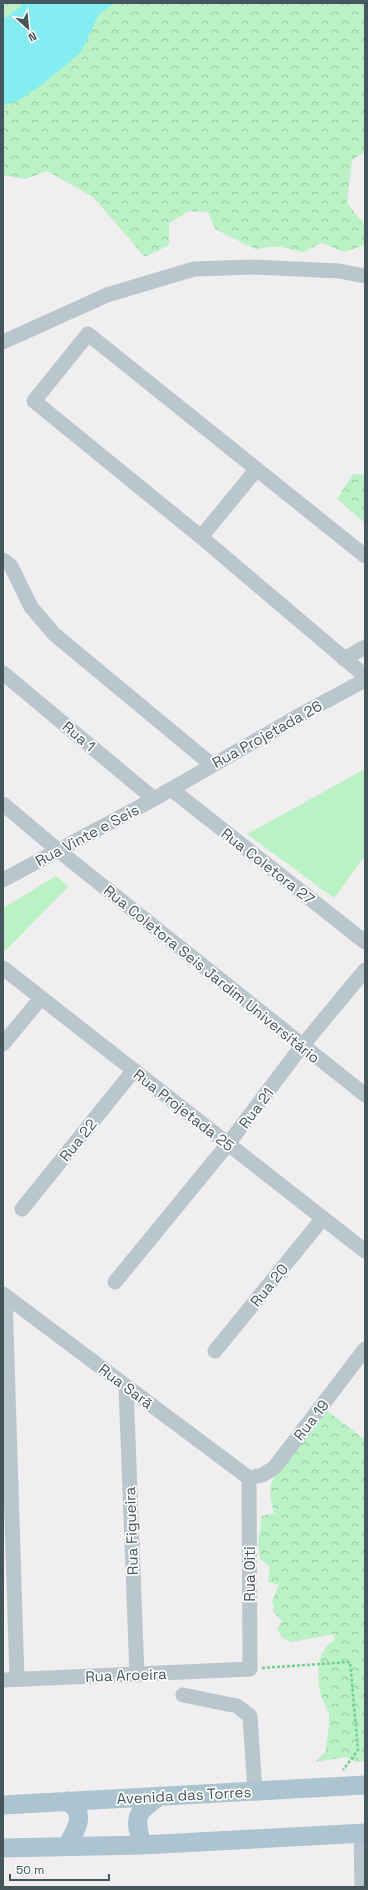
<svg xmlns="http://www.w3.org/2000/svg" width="368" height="1890" viewBox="0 0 368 1890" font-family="'Space Grotesk',sans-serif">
<defs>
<pattern id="forest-crowns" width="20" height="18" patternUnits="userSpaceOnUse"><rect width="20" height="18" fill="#baf2c6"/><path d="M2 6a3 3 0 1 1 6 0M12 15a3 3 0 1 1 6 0" fill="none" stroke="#99c7a4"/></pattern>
</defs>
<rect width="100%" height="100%" fill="#f1eeef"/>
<path fill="url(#forest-crowns)" d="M3 3H365V152L352 160 347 203 365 225V245L344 252 322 243 303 252 276 246 255 249 215 229 208 212 189 211 169 223V245L145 257 93 197 47 171 26 179 3 175Z
M353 474 365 475V523L337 499Z
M326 1410 364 1439 365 1438V1761L356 1762 346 1757 315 1762 326 1751C326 1739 330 1728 329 1715 328 1708 322 1702 321 1695 317 1676 315 1651 335 1640L334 1634 292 1642 282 1638 277 1629 282 1621 272 1610 274 1608 272 1601 279 1585 268 1582 270 1567 260 1559 258 1543 262 1516 274 1513C272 1504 269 1494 271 1485 274 1469 314 1424 326 1410Z"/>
<path fill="#baf2c6" d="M365 769V856L334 898 247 834Z
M56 876 69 886 5 951 3 950V908Z"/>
<path fill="#84edf2" d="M25 3H115L99 14 81 52 43 84 17 101 3 105V20Z"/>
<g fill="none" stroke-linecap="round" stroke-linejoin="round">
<path stroke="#70d291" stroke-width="2.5" stroke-dasharray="3 2" stroke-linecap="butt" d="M262 1668 350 1662 358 1750 343 1770"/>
<path stroke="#b9c6cd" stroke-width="15" d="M3 342 107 295 194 269 252 267 339 271 365 276
M201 537 256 470
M365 556 88 334 34 401 201 537 365 676
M3 560 11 566 31 607 54 634 212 765
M344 659 365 647
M3 673 154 799
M171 789 365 942
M3 804 59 851 365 1095
M3 880 154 799 302 714 365 680
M3 968 365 1251
M3 1044 41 998
M22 1209 134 1070
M115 1282 228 1144 302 1046 365 970
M3 1294 249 1478
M5 1296 17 1679
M215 1351 323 1218
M126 1386 137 1675
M249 1478 262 1475 274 1468 365 1349
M3 1680 250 1669 249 1478
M183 1695 237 1706 250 1716 255 1791
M361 1833 362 1887"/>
<path stroke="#acc4cf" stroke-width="19" d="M67 1801C88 1814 76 1829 67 1846
M3 1805 365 1785
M142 1845C134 1816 135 1813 160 1796
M3 1848 142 1845 365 1833"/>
</g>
<g text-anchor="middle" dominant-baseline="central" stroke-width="3.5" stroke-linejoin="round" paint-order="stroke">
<g font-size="15" fill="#45565d" stroke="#fff">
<text transform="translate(267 734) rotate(-29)">Rua Projetada 26</text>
<text transform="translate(79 736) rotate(40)">Rua 1</text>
<text transform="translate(87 835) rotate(-28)">Rua Vinte e Seis</text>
<text transform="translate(268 866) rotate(38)">Rua Coletora 27</text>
<text transform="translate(212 974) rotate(39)">Rua Coletora Seis Jardim Universitário</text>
<text transform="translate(256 1108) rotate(-53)">Rua 21</text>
<text transform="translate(184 1110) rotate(38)">Rua Projetada 25</text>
<text transform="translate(78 1140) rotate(-51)">Rua 22</text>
<text transform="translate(269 1285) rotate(-51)">Rua 20</text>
<text transform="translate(126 1386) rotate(37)">Rua Sarã</text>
<text transform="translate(311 1420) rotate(-52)">Rua 19</text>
<text transform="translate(131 1531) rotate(-92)">Rua Figueira</text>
<text transform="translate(249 1574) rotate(-90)">Rua Oiti</text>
<text transform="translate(126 1675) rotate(-2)">Rua Aroeira</text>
<text transform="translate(184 1795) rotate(-3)">Avenida das Torres</text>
</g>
</g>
<rect width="368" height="1890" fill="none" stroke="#45565d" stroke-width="8"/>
<g transform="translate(28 28) rotate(153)" stroke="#ffffff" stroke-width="3" paint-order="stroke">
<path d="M0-3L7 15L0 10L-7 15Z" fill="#45565d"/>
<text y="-6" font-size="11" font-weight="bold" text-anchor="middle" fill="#45565d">N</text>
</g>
<path d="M10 1874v6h99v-6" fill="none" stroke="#45565d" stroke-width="2"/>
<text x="16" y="1874" font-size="12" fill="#45565d" stroke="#ffffff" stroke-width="3" paint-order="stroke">50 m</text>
</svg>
